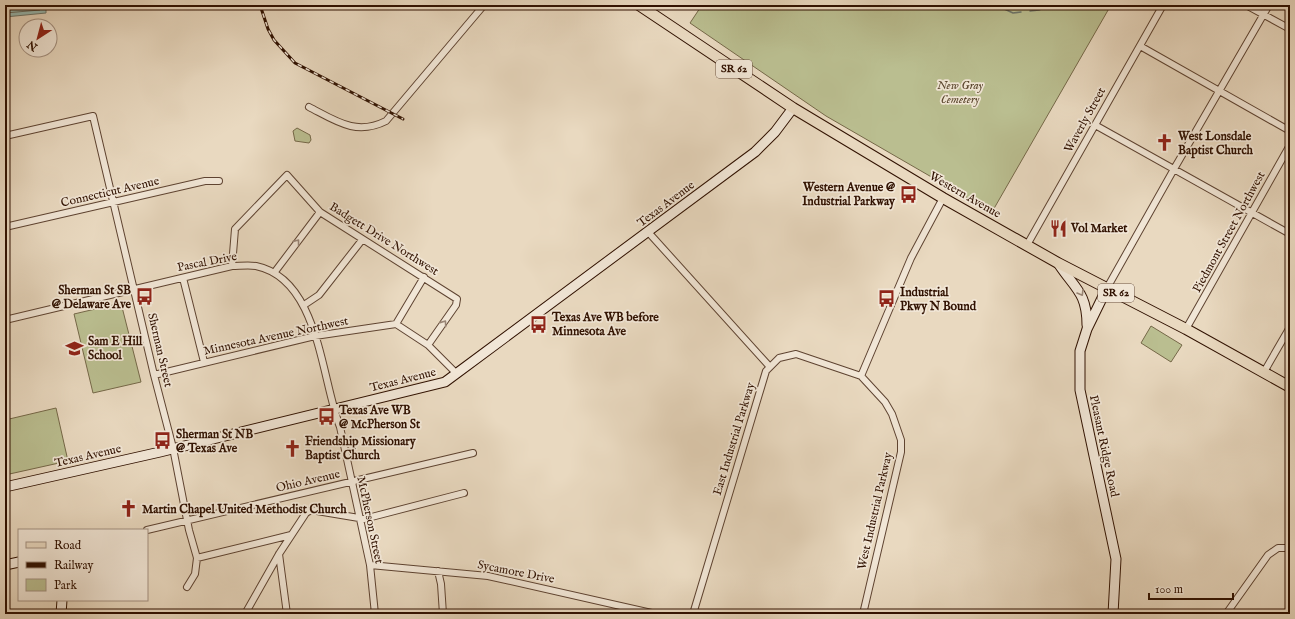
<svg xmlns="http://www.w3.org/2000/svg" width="1295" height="619" viewBox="0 0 1295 619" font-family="'IM FELL English',serif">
<rect width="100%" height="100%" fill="#e9d9c0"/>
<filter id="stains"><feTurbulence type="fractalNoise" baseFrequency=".005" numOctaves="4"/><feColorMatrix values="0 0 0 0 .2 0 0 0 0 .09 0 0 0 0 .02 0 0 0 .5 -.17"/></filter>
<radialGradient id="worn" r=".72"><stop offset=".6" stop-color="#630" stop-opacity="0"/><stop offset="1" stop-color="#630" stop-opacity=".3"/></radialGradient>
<path fill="#babe90" stroke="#756848" d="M702 5H1111L992 212 826 116 690 23Z
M297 128 310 135 311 140 309 143 295 141 293 131Z
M121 303 141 382 93 393 74 314Z
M1151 326 1182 345 1171 362 1141 343Z
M56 408 68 461 5 475V420Z"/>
<path fill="#97bab2" stroke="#6e766b" d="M5 5H46V13L5 17Z"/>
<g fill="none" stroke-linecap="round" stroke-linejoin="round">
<path stroke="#64665a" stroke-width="1" d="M5 13 40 10 42 5"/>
<path stroke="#6e766b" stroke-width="1.5" d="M540 5 541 6
M989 5 996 8 1000 7 1013 13 1021 12
M1030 11 1039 10 1049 5"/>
<defs>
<path id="street" d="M1246 5 1290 29
M1140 46 1290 131
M309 107C336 121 356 136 386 121L484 5
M1095 125 1290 234
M5 136 93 116 154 375 173 448 189 530 197 558 195 574 187 587
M5 227 205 181H219
M649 233 770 367
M1027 245 1163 5
M232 266 235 229 287 175 320 212 457 299 456 305 428 345
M274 273 320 212
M183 278 204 362
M1107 288 1174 169 1269 5
M304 305 319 295 362 240
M5 320 232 266C239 266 249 265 256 266 319 279 321 378 340 427L370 565 375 614
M396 324 424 277
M1186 329 1290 145
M1264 372 1290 327
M154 375 315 336 396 324 428 345 457 374
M861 376 911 258 943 198
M360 520 464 493
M147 530 473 453
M279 554 287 614
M197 558 291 535
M370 565 488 576 656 614
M438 571 441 584 443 614
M245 614 279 554 306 513 311 510 359 518
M693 614 766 371 779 358 796 354 861 376 885 402 892 414 901 440V452L863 614
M1226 614 1268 555 1278 548H1290"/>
<path id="secondary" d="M1058 263C1074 288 1087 292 1087 325
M1107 288 1087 329 1080 351V390L1116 559 1113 614
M5 487 160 452 445 382 755 152 775 132 793 108
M5 565 19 562
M61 614 62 600"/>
<path id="primary" d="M639 5 793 108 943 198 1058 263 1186 329 1290 387"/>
</defs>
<use href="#street" stroke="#5e4331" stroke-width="8"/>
<use href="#secondary" stroke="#301101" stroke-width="11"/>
<use href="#primary" stroke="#301101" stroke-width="12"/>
<use href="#street" stroke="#f1e6d6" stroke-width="6"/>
<use href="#secondary" stroke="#f1e6d6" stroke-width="9"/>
<use href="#primary" stroke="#e9d9c0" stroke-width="10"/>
<defs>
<path id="rail" d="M260 5 268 29 274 40 295 63 403 119"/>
</defs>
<use href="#rail" stroke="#301101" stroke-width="3"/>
<use href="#rail" stroke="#f1e6d6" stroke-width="1.5" stroke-dasharray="4.5" stroke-linecap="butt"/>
</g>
<defs><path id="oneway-chevron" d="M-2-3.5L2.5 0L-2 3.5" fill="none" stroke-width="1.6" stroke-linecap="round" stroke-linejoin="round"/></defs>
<g stroke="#9a8676">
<use href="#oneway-chevron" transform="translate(297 242) rotate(-53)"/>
<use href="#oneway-chevron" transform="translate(1081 293) rotate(59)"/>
<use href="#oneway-chevron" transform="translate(444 323) rotate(-55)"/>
</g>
<defs>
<symbol id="church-bare" viewBox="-9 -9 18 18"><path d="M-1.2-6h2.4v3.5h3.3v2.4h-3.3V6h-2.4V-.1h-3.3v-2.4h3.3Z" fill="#8f2418" stroke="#f1e6d6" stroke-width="2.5" paint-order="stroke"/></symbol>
<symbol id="bus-bare" viewBox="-9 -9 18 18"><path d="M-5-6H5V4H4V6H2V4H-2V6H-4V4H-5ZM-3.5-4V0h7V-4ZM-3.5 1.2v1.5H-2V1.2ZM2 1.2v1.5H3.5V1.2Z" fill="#8f2418" stroke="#f1e6d6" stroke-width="2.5" paint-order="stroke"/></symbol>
<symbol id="restaurant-bare" viewBox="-9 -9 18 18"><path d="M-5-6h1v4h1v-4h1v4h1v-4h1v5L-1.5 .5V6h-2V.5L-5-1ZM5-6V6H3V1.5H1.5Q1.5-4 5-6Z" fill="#8f2418" stroke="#f1e6d6" stroke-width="2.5" paint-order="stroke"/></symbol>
<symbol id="school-bare" viewBox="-9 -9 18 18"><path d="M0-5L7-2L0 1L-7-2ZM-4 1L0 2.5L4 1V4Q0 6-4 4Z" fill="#8f2418" stroke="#f1e6d6" stroke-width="2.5" paint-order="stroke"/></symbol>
</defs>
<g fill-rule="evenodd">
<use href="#church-bare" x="1152" y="130" width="25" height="25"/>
<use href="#bus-bare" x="896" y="182" width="25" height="25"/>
<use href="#restaurant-bare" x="1046" y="216" width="25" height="25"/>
<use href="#bus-bare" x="132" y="284" width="25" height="25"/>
<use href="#bus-bare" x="874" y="286" width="25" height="25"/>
<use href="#bus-bare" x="526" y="312" width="25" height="25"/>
<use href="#school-bare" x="62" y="336" width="25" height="25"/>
<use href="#bus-bare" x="314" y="404" width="25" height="25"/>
<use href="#bus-bare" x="150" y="428" width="25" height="25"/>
<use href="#church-bare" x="280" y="436" width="25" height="25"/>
<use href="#church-bare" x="116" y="496" width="25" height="25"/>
</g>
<g text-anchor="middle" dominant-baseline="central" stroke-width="3.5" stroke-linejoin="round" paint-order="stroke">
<g fill="#f1e6d6" stroke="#6a5141" stroke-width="1">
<rect x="716" y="60" width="36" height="18" rx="3"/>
<rect x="1098" y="284" width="36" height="18" rx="3"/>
</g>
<g font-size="11" font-weight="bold" fill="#301101">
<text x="734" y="69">SR 62</text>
<text x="1116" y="293">SR 62</text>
</g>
<g font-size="12" font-style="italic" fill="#59452c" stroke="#f1e6d6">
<text x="960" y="85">New Gray<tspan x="960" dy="14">Cemetery</tspan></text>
</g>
<g font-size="12" fill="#301101" stroke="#f1e6d6">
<text transform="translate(1085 120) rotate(-61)">Waverly Street</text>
<text transform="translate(110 192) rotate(-13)">Connecticut Avenue</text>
<text transform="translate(965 195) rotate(30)">Western Avenue</text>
<text transform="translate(666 204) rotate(-37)">Texas Avenue</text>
<text transform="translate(1229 232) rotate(-61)">Piedmont Street Northwest</text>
<text transform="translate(384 239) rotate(32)">Badgett Drive Northwest</text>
<text transform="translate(207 262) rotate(-11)">Pascal Drive</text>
<text transform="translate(276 336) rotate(-12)">Minnesota Avenue Northwest</text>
<text transform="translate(160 350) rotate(77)">Sherman Street</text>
<text transform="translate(403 380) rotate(-14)">Texas Avenue</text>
<text transform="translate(734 439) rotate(-73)">East Industrial Parkway</text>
<text transform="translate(1104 446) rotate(78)">Pleasant Ridge Road</text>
<text transform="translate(88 456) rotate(-13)">Texas Avenue</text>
<text transform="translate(308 481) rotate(-13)">Ohio Avenue</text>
<text transform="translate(875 511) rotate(-77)">West Industrial Parkway</text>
<text transform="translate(370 520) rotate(78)">McPherson Street</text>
<text transform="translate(516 572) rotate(11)">Sycamore Drive</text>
</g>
<g font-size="12" font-weight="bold" fill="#301101" stroke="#f1e6d6" text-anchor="start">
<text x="1178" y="136">West Lonsdale<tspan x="1178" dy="14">Baptist Church</tspan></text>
<text x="895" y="187" text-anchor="end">Western Avenue @<tspan x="895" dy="14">Industrial Parkway</tspan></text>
<text x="1071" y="228">Vol Market</text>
<text x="131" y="290" text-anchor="end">Sherman St SB<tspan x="131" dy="14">@ Delaware Ave</tspan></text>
<text x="900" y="292">Industrial<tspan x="900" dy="14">Pkwy N Bound</tspan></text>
<text x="552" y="317">Texas Ave WB before<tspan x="552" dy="14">Minnesota Ave</tspan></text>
<text x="88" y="341">Sam E Hill<tspan x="88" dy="14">School</tspan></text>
<text x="339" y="410">Texas Ave WB<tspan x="339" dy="14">@ McPherson St</tspan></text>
<text x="176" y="434">Sherman St NB<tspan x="176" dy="14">@ Texas Ave</tspan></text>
<text x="305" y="441">Friendship Missionary<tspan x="305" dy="14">Baptist Church</tspan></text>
<text x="142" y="509">Martin Chapel United Methodist Church</text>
</g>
</g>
<rect width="1295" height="619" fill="none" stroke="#e9d9c0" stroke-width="20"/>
<rect x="6" y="6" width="1283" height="607" fill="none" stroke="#301101" stroke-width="2"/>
<rect x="10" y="10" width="1275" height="599" fill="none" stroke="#301101"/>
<rect x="18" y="529" width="130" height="72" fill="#f1e6d6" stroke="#a49181"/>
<rect x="26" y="542" width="20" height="6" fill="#e9d9c0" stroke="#a49181"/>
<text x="54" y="549" font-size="12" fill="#301101">Road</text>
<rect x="26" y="562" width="20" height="6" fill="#301101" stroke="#a49181"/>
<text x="54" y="569" font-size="12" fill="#301101">Railway</text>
<rect x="26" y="579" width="20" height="12" fill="#babe90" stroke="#a49181"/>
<text x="54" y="589" font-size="12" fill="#301101">Park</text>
<g transform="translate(38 38) rotate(216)"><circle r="19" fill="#f1e6d6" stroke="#a49181"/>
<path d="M0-3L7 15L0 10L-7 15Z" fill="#8f2418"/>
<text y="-6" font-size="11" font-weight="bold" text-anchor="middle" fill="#301101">N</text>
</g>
<path d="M1149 593v6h84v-6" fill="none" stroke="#301101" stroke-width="2"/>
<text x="1155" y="593" font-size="12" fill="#301101" stroke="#f1e6d6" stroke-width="3" paint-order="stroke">100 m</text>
<rect width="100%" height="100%" filter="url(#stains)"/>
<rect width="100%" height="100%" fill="url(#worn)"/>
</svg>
